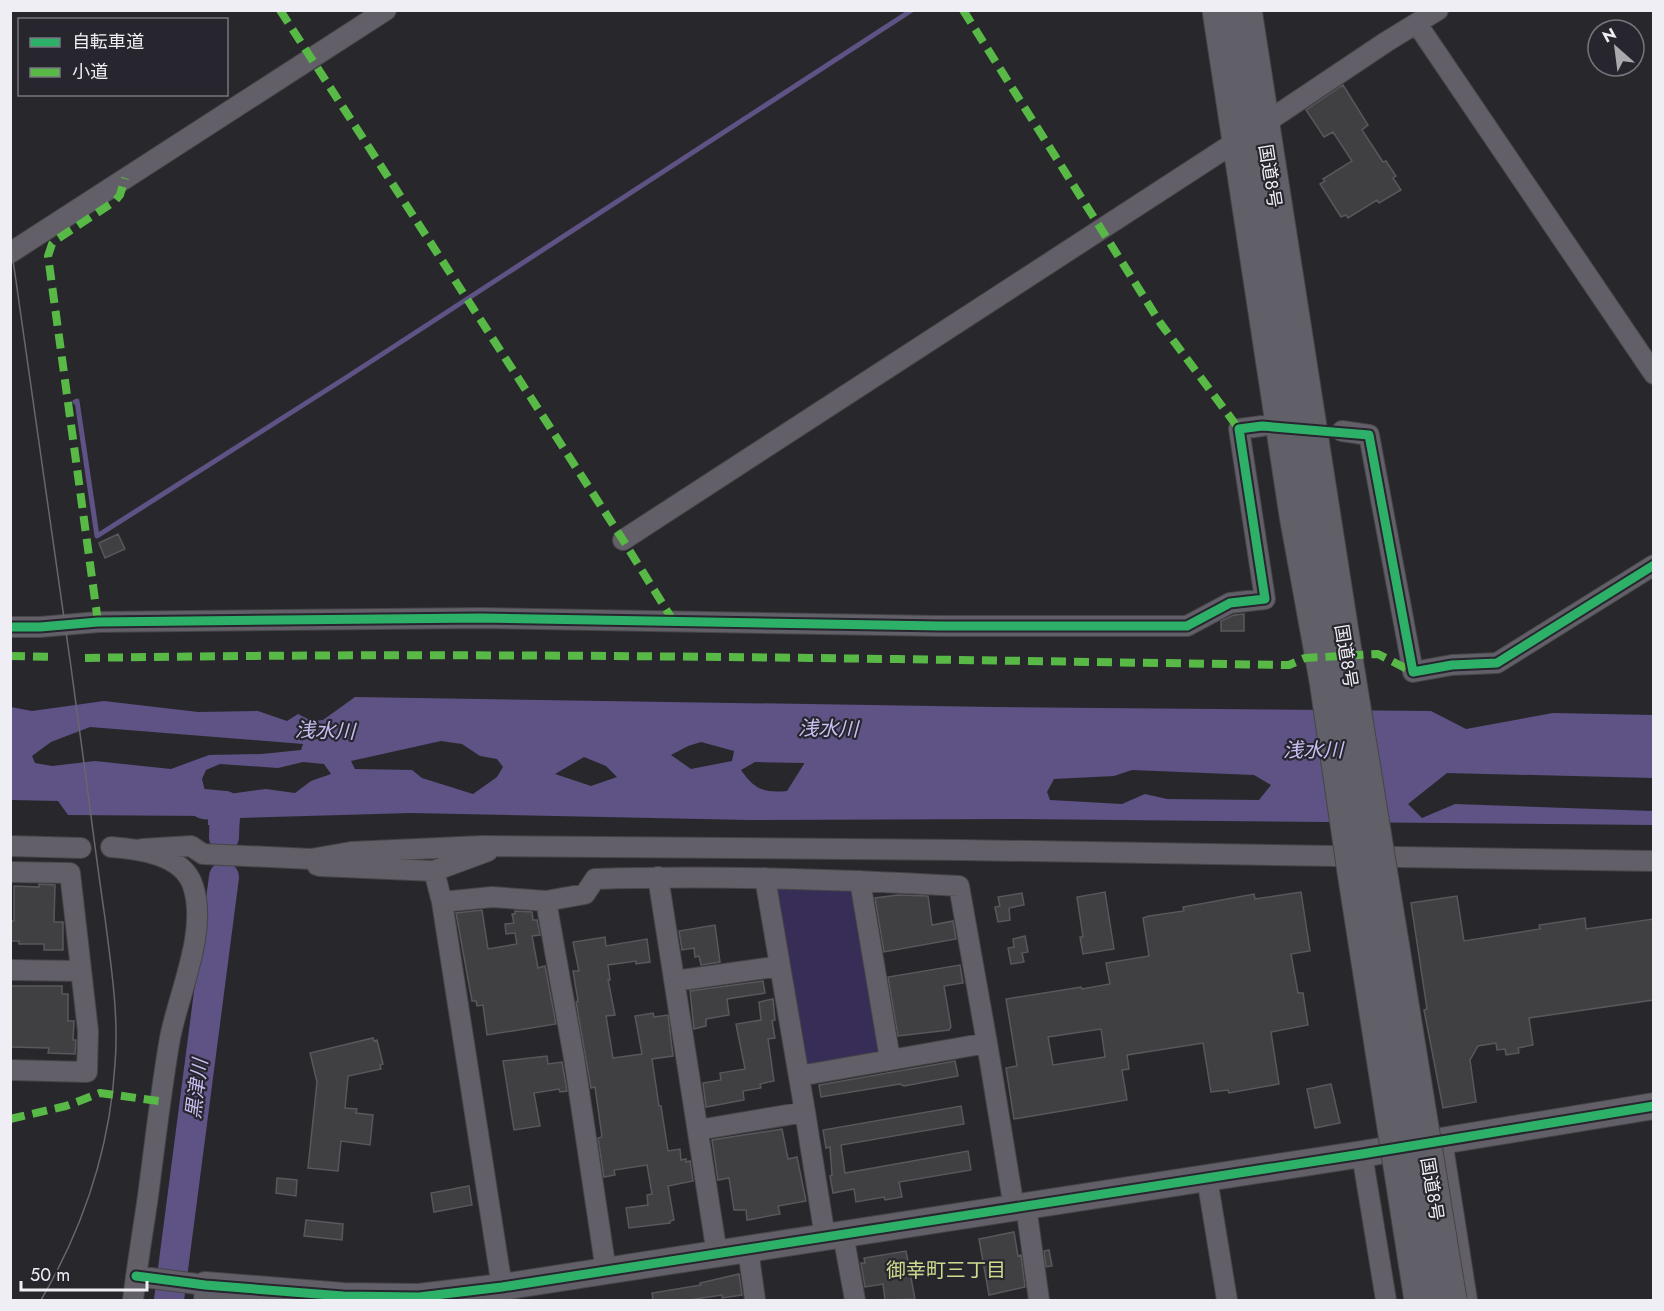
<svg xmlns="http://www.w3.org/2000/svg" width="1664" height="1311" viewBox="0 0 1664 1311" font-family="Jost,'Noto Sans JP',sans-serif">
<rect width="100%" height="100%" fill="#28282c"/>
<path fill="#382d57" d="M780 888 856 889 884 1056 803 1070 773 897Z"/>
<path fill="#5f5285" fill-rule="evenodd" d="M355 697 994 707 1431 711 1466 729 1553 713 1653 715V778L1447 773 1408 804 1422 818 1455 804 1653 811V825L1017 819 749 820 411 813 240 818 239 825H208V816L68 815 58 801 11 800V707L32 711 104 701 198 712 258 711 287 721 298 714 312 721 323 720ZM90 727 303 744 301 750 262 754 209 755 171 769 95 761 52 766 35 763 32 756 51 742ZM441 741 462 744 480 756 497 759 503 767 497 777 473 794 422 778 412 770 355 769 351 761ZM701 742 734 751 732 761 691 769 671 755 688 746ZM584 757 606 766 617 777 591 786 555 774ZM303 762 324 764 331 774 311 781 295 793 266 789 214 796 205 791 202 779 206 770 220 764 278 768ZM755 762 804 763V764L787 791C764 793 755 790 741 770ZM1132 770 1254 775 1271 785 1259 800 1167 799 1145 794 1122 804 1050 800 1047 792 1054 779 1114 776Z"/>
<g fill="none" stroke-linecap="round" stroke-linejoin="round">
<path stroke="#5f5285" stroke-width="5" d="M75 402 77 401 97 536 347 377 912 10"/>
<path stroke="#5f5285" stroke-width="30" d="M204 804 225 806 224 837
M169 1300 224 877"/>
</g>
<path fill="#404043" stroke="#58585c" stroke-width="1.5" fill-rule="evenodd" d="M1343 85 1368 125 1362 130 1383 162 1386 161 1396 176 1393 178 1401 190 1379 203 1377 200 1348 218 1346 215 1341 217 1320 184 1325 181 1323 179 1352 161 1333 132 1324 137 1306 110Z
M118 534 125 549 105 558 99 543Z
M1244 614V631H1221V621L1234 615Z
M39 884 55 885 54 922H63V950H44V944H19V941H10V921H14V886L39 887Z
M1105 892 1114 949 1083 954 1080 937H1083L1077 897Z
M1301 892 1310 951 1291 954 1298 993H1303L1308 1025 1271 1032 1279 1084 1229 1093 1228 1090 1211 1092 1203 1043 1127 1055 1129 1069 1122 1070 1127 1100 1014 1119 1006 1068 1017 1066 1006 999 1081 987 1082 989 1110 984 1106 963 1149 956 1143 918 1149 916 1184 911 1183 907 1254 894 1255 899ZM1101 1029 1105 1057 1053 1065 1048 1037Z
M1022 893 1024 905 1009 908 1010 920 998 922 995 907 1000 906 998 897Z
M898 895 928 896 932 925 953 921 956 939 884 952 875 898Z
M1457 896 1464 941 1540 929 1539 925 1585 918 1586 929 1653 919V1000L1529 1018 1533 1045 1518 1048 1519 1053 1506 1055 1505 1049 1497 1050 1496 1043 1478 1046 1470 1060 1476 1102 1443 1108 1424 1010 1427 1009 1411 903Z
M482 910 488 949 517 944 515 933 506 934 505 924 514 923 512 914H515V911L532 912 533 920H537L540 935 532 936 538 968 545 966 556 1024 487 1035 483 1005 477 1006 476 1001H472L456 913Z
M715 925 720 962 701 965 699 956 695 957 694 948 682 950 679 931Z
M1025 936 1028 952 1022 953 1024 962 1011 964 1008 948 1014 947 1013 939Z
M605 937 606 946 647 939 650 962 636 964V961L608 965 610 980H608L615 1015 606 1016 613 1058 642 1054 635 1016 653 1013 654 1017 668 1015 673 1056 652 1059 659 1106H661L668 1151 680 1149 681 1160 686 1159V1162L690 1161 693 1181 668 1186 674 1220 670 1221V1223L629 1228 626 1208 648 1205 647 1195 652 1194 647 1165 614 1170 615 1175 604 1177 598 1138 602 1137 595 1087 591 1088 576 1002 578 1001 573 971H579L573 942Z
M960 965 963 983 944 986 951 1027 949 1030 898 1036 888 977Z
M763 981 765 993 727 999 729 1015 706 1019V1026L694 1029 690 991Z
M10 986H62V994H68V1021H74L73 1040H76L75 1054 48 1053 49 1048 10 1047Z
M773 999 775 1020 772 1021 775 1038 768 1039 774 1081 760 1084 761 1088 743 1091 744 1100 706 1107 703 1083 721 1080 720 1073 745 1069 736 1024 761 1020 759 1002Z
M373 1038 374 1041 377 1040 383 1064 380 1065 381 1069 348 1076 345 1108 357 1109 356 1113 373 1115 370 1145 341 1141 338 1171 308 1168 317 1082 310 1053Z
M547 1056 548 1064 562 1062 567 1091 560 1092 559 1089 534 1093 540 1126 514 1130 503 1061Z
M955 1061 958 1076 904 1086 900 1084 821 1097 819 1085Z
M1331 1084 1340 1123 1315 1128 1307 1089Z
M961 1106 964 1124 841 1145 845 1173 968 1151 971 1170 899 1182 902 1197 885 1200 884 1197 856 1202 854 1189 833 1193 830 1176 832 1175 830 1147 826 1148 823 1130Z
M782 1129 788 1159 797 1157 806 1201 778 1206 780 1214 747 1220 746 1210H734L729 1178 718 1180 712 1140Z
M277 1178 297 1180 296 1196 276 1193Z
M469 1186 472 1205 434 1212 431 1193Z
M306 1220 343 1224 342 1240 304 1236Z
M1014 1232 1018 1256 1021 1255 1025 1287 989 1295 979 1239Z
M1049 1250 1052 1266 1046 1267 1044 1251Z
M906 1251 915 1299 885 1300 883 1284 865 1287 861 1263H865L864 1258Z
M739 1274 742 1295 722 1298V1295L689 1300H653L652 1293 701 1285 700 1283Z"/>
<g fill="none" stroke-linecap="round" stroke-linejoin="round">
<defs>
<path id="minor" d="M1417 24 1654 374
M1262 125 1386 42 1438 10
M10 253 386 10
M1342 431 1369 435 1413 672 1452 665 1497 663 1654 565
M623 540 1240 139
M10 627H40L98 622 481 618 940 626H1187L1230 603 1265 599 1239 429 1262 426
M10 846 81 848
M111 847C138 849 183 854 193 886 208 931 179 992 170 1038 161 1090 155 1143 148 1196 143 1231 137 1266 133 1300
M142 849 191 846 203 854 311 859 351 852 482 846 961 850 1654 861
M317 865 320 866 434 871 488 851
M434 871 442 902 502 1287
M10 872 70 873 88 1031 87 1072 10 1070
M658 877 717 1254
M765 878 805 1112 825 1237
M860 881 890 1059
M546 901 574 1058 606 1271
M442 902 492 897 546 901 585 894 595 879C716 875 838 879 959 886L987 1043 1014 1208
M10 970 81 971
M675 981 780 966
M799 1076 987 1043
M698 1130 805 1112
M1442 1140 1467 1300
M1362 1154 1386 1300
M1207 1178 1227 1300
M1026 1206 1039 1300
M843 1234 855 1300
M748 1249 755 1300
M136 1276 205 1285 204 1300"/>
<path id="tertiary" d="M205 1285 343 1296 419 1297 502 1287 1362 1154 1654 1106"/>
<path id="trunk" d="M1219 10 1296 515 1326 680
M1245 10 1349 677"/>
</defs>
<use href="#minor" stroke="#454547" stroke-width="22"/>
<use href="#tertiary" stroke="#454547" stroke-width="28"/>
<use href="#trunk" stroke="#454547" stroke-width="35"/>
<use href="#minor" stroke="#625f68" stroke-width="20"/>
<use href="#tertiary" stroke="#625f68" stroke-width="26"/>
<use href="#trunk" stroke="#616068" stroke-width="33"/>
<path stroke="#68666c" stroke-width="1.5" d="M10 239C36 418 62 598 86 778 92 824 98 871 105 918 111 966 119 1015 115 1064 110 1148 83 1228 41 1300"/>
<defs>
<path id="trunk-bridge" d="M1349 677 1450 1300
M1326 680 1354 872 1421 1300"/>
</defs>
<use href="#trunk-bridge" stroke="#454547" stroke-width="35" stroke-linecap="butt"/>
<use href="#trunk-bridge" stroke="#616068" stroke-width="33"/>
<path stroke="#58b947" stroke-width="8" stroke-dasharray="15 8" stroke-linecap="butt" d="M280 10 623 540 674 622
M963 10 1161 324 1239 429
M98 622 48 256 52 244 56 240 115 201 120 195 125 178
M10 656 55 657
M85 658C486 651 888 659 1289 665L1305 658 1378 654 1413 672
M10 1119 66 1106 100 1093 159 1101"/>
<defs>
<path id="cycleway" d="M10 627H40L98 622 481 618 940 626H1187L1230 603 1265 599 1239 429 1262 426 1369 435 1413 672 1452 665 1497 663 1654 565
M136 1276 205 1285 343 1296 419 1297 502 1287 1362 1154 1654 1106"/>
</defs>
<use href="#cycleway" stroke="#27262e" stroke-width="13"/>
<use href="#cycleway" stroke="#2db169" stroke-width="9"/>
</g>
<g text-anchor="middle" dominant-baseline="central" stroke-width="4.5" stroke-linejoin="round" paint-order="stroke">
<g font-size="18" fill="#efeef4" stroke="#27262e">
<text transform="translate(1270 176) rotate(81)">国道8号</text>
<text transform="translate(1346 656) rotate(81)">国道8号</text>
<text transform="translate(1432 1189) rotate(81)">国道8号</text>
</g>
<g font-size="20" font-style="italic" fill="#c9bef1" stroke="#27262e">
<text transform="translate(828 729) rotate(1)">浅水川</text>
<text transform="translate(325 731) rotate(2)">浅水川</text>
<text x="1313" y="750">浅水川</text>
<text transform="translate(197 1089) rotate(-83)">黒津川</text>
</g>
<g font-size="20" fill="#d1db8d" stroke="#27262e">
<text x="946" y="1270">御幸町三丁目</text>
</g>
</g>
<rect width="1664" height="1311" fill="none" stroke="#efeef4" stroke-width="24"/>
<rect x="18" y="18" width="210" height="78" fill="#27262e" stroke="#77767d" stroke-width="1.5"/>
<rect x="30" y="38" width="30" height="9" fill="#2db169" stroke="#77767d" stroke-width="1.5"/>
<text x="72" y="48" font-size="18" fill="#efeef4">自転車道</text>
<rect x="30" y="68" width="30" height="9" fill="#58b947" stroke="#77767d" stroke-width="1.5"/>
<text x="72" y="78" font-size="18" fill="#efeef4">小道</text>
<g transform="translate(1616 48) rotate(332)"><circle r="28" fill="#27262e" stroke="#77767d" stroke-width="1.5"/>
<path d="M0-4.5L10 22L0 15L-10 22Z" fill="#a9a9ae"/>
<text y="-9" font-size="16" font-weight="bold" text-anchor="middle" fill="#efeef4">N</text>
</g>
<path d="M21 1281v9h126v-9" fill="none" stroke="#efeef4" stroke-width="3"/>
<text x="30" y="1281" font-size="18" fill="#efeef4" stroke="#27262e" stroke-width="4.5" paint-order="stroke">50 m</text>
</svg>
